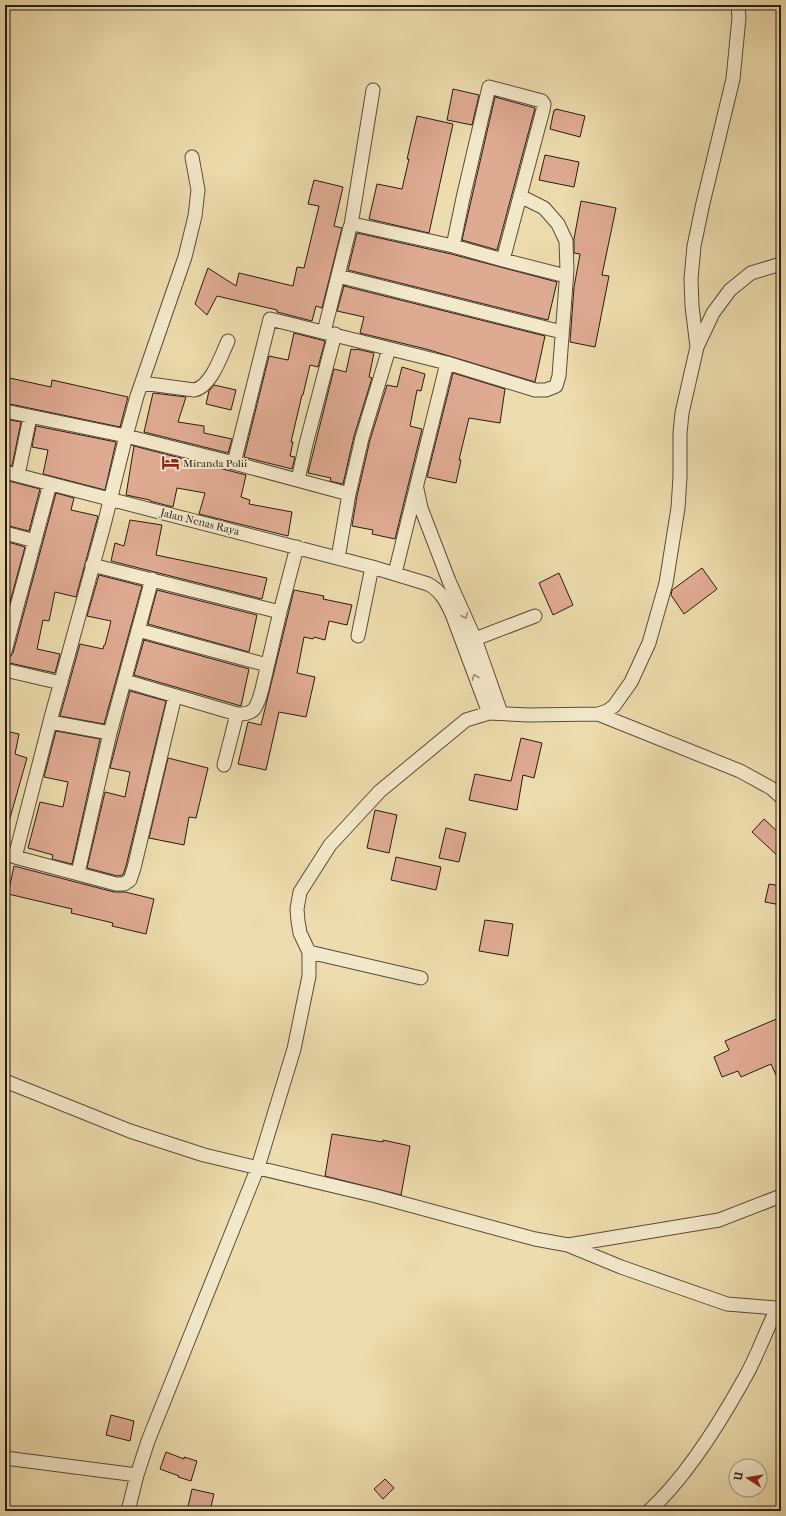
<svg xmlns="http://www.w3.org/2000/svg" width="786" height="1516" viewBox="0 0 786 1516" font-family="'IM FELL French Canon',serif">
<rect width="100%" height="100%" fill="#eddcad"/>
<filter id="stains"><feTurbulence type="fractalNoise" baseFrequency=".005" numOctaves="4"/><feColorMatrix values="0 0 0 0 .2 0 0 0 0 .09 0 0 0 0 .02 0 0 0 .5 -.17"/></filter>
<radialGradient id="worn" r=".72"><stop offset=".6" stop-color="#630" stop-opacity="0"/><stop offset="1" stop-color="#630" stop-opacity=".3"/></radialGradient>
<path fill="#dfaa92" stroke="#281c13" d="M453 89 479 95 472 125 447 120Z
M495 97 535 108 497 250 462 240Z
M556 109 585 116 580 137 550 129 554 110H556Z
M417 116 453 124 429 233 369 219 377 184 402 189 409 159H407Z
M545 155 579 162 574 187 539 180Z
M314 180 343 187 334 226 342 228 322 308 316 306 312 321 277 312V310L217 296 207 315 195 304 208 268 236 286 239 273 293 286 297 267 304 268 319 206 308 204Z
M581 201 616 208 602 275 609 276 595 347 570 342 574 287 580 254 574 253V239Z
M357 233 451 254 557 282 548 320 348 270Z
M344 286 545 336 535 382 426 349 360 333 364 317 337 311Z
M294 333 325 341 318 367 310 365 303 395H302L291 442H293L290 456 295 457 292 469 244 457 269 356 288 360Z
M351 349 356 350V349L374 353 369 377 372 378 354 436 343 484 330 481 331 478 308 473 334 369 346 372Z
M402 367 425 374 421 391 417 390 410 426 422 429 395 539 372 534 373 530 352 526 357 496 370 440 387 385 397 387Z
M453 373 505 389 500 423 469 418 459 460H461L456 483 427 477Z
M5 377 51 387 52 380 128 397 120 427 5 403Z
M214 385 236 390 231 410 206 404 209 391Z
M153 393 186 397 178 422 204 426V433L232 439 228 453 144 432Z
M5 419 21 422 12 466 5 464Z
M36 426 116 442 105 490 43 474 48 450 32 447Z
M134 446 246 475 241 497 250 500 249 504 292 512 288 536 199 514 205 493 177 488 173 507 150 501V500L126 495Z
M5 480 40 489 29 531 5 525Z
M56 493 74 498 71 510 98 516 76 597 55 592 49 621 43 620 37 649 60 654 55 673 5 662V659L10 657 13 653Z
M130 520 162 525 156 555 267 578 262 599 111 561 115 543 124 546Z
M5 541 25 547 5 620Z
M702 568 717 589 684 614 671 595 672 590Z
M559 573 573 605 553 615 539 583Z
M99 575 142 586 104 724 60 716 80 644 103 649 104 645H105L111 621 87 616Z
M157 590 257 615 249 652 148 624Z
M294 590 324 596 323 599 352 605 347 625 329 621 325 640 314 637 313 639 304 637 297 673 315 677 306 717 279 712 266 770 238 764 248 722 261 725Z
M144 640 249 669 241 706 134 675Z
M130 691 166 701 126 866 123 875 117 876 87 868 105 792 125 797 130 772 110 768Z
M5 731 19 734 15 754 27 758 8 825 5 824Z
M56 731 100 739 72 864 52 859 53 855 28 848 40 802 63 807 68 782 44 777Z
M521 738 542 743 534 778 523 775 517 810 469 800 475 774 511 781Z
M168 758 208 768 196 818 189 817 184 845 149 838Z
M375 810 397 815 389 853 367 848Z
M764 819 781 835V859L752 832Z
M446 828 466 833 459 862 439 858Z
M396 857 441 867 436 890 391 880Z
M14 866 114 892H125L154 899 146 934 112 926 113 923 71 913 72 909 8 894Z
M769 884 781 886V905L765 902Z
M485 920 513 924 508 956 479 951Z
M781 1017V1086L771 1064 741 1077 738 1071 722 1077 714 1057 729 1050 725 1041Z
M332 1134 383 1142V1140L410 1146 401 1195 325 1176Z
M111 1415 134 1421 130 1441 106 1435Z
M166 1452 184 1459V1457L197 1461 191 1481 178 1477 179 1476 160 1469Z
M385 1479 394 1488 383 1499 374 1489Z
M192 1489 214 1494 210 1511H187Z"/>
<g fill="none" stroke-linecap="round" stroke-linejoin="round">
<defs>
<path id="minor" d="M351 225 373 90
M453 246 463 198 489 87 542 101 544 104 543 110 503 260
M338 276 562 332
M324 332 350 227 353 224 453 246 503 260 566 276
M697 347 692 306 691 279 694 246 703 203 733 79 739 18 738 5
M142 383 194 390C211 387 221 356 228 341
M5 411 126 436 234 463 349 494
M234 463 270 319 447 363 535 390H546L556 386 559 376 567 270 566 241 558 224 544 208 520 196
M5 472 372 567 428 584C441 591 446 601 452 614L489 713
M18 475 30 417
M298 480 306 444 335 334
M417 489 421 508 449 581 475 639 501 713
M5 533 35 541
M338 558 349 494 362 438 389 349
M92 565 280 612
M395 573 447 363
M138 630 267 665
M358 636 372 567
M475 639 535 616
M5 651 50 484
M5 670 61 683
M125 681 237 714C256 715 257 706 262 689L280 612 297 547
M598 714 740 771 771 788 781 797
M50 722 110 733
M224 765 237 714
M5 852 15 857 116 884H124L130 880 134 868 175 696
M15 857 52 714 104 525 126 436 137 396 185 257 195 216 198 190 192 157
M78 873 110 733 152 579
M309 952 421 978
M5 1081 130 1131 204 1155 376 1196 535 1239 568 1245 719 1220 781 1196
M570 1246 621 1267 727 1304 776 1308 773 1317C763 1338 755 1361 743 1381 718 1426 687 1476 649 1511
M5 1458 137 1475
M128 1511 137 1475 148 1441 258 1167 294 1049 309 976V952L300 933 298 921 297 909 300 892 330 845 380 791 466 720 489 713 529 715 598 714 607 711 614 706 631 682 649 643 666 583 678 508 680 477V433L682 413 697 347 713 313 730 290 751 273 781 264"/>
</defs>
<use href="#minor" stroke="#594c3a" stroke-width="15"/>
<use href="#minor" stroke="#f3e8ca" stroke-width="13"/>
</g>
<defs><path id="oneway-chevron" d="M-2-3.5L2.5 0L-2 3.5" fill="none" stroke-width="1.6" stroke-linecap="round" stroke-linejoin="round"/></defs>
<g stroke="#988c78">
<use href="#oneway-chevron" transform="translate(465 616) rotate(66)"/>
<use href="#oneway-chevron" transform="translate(475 677) rotate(-110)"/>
</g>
<defs>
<symbol id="hotel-bare" viewBox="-9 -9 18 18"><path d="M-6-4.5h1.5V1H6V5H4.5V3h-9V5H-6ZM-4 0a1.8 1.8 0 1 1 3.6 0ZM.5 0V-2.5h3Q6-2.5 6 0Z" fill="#8f2418" stroke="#f3e8ca" stroke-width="2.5" paint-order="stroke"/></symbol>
</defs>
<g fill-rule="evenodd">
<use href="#hotel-bare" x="158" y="450" width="25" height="25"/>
</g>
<g text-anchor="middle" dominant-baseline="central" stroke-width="4" stroke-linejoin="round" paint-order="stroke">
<g font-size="11" fill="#281c13" stroke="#f3e8ca" text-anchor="start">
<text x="183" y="463">Miranda Polii</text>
</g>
<g font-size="11" fill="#281c13" stroke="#f3e8ca">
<text transform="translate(200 522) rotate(14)">Jalan Nenas Raya</text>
</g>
</g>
<rect width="786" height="1516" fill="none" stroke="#eddcad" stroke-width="20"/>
<rect x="6" y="6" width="774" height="1504" fill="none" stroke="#281c13" stroke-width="2"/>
<rect x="10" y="10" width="766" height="1496" fill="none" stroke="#281c13"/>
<g transform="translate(748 1478) rotate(282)"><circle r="19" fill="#f3e8ca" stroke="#a29681"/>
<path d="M0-3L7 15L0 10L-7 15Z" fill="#8f2418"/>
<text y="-6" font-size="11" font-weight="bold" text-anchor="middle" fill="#281c13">U</text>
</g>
<rect width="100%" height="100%" filter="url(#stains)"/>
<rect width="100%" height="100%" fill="url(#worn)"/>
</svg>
